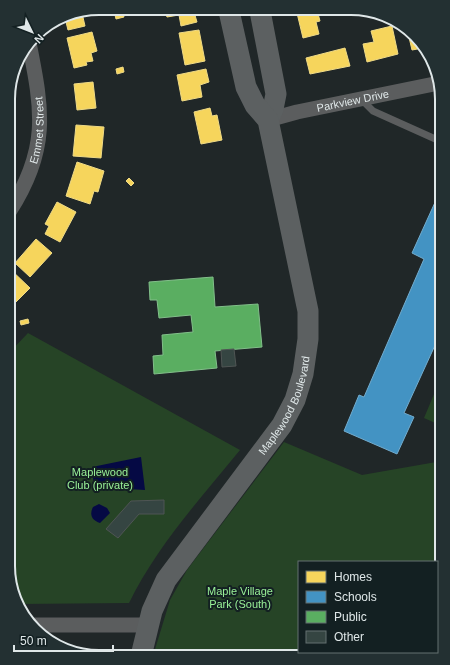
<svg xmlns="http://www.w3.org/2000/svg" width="450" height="665" viewBox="0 0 450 665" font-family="Helvetica,sans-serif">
<rect width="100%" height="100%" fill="#202728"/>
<path fill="#264426" d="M28 333 240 450C200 499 157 546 129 603L18 604 15 601 8 566V354Z
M437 387 442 389V426L424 418Z
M284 442 362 475 442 461V572L437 585V562H299V652H376L351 657 153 656 170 600 187 570Z"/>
<path fill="#050944" d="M141 457 145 490 94 487 92 467Z
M99 504 107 508 110 513 100 523C92 520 89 515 93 507Z"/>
<path fill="#f6d55c" stroke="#efda86" d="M299 10H317L320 21 316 22 319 34 303 38 297 13 299 12Z
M165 12H194L197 22 181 26 179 15 167 17Z
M70 13H82L85 26 68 30 66 22 61 23 60 18Z
M123 13 124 17 116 19 115 15Z
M392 26 398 54 367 62 363 44 374 42 371 31Z
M199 30 205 61 185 65 179 33Z
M92 32 97 51 91 53 93 61 86 62 87 65 74 68 67 38Z
M411 32 423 48 412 50 408 33Z
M345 48 350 66 310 74 306 58Z
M123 67 124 72 117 74 116 69Z
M206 69 209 82 200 85 202 97 182 101 177 75Z
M93 82 96 108 77 110 74 84Z
M210 108 212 116 217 115 222 140 201 144 194 112Z
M76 125 104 127 101 158 73 156Z
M77 162 104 171 98 192 94 191 90 204 66 196Z
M129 178 134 183 131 186 126 181Z
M57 202 76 212 60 242 45 234 49 226 45 224Z
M36 239 52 253 30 277 15 263Z
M9 268 30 288 16 302 8 294Z
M28 319 29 323 21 325 20 321Z"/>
<path fill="#4393c3" stroke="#72acce" d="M442 187V330L404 413 414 417 397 454 344 431 359 395 364 397 424 259 412 253Z"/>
<path fill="#5aae61" stroke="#82bf8a" d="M213 277 215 307 258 304 262 347 215 351 217 368 154 374 153 356 163 355 162 335 193 332 191 315 159 318 157 300H150L149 282Z"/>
<path fill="#354542" stroke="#4f5554" d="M234 349 236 366 222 367 221 350Z
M164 500V514H139L118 538 106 529 131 501Z"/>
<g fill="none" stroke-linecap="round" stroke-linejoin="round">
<path stroke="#5b5d5e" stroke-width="7" d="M361 99 373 111 442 142"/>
<g stroke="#5b5d5e" stroke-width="15">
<path id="s1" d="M268 120 297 112 439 83"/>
<path id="s2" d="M9 212C49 150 43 112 29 43"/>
<path d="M33 625H148"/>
</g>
<g stroke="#5c6061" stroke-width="21">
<path d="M260 11 276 94 273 109 268 120"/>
<path id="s3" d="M141 656 152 611 166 580 282 425 295 400 303 374 308 339V311L268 120 255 105 246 87 229 11"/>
</g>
</g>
<g text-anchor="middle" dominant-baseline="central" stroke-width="4" stroke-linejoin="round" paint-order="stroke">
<g font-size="11" fill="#dfe7e8" stroke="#132022">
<text stroke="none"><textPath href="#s1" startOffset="87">Parkview Drive</textPath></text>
<text stroke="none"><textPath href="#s2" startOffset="88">Emmet Street</textPath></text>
<text stroke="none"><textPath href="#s3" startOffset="293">Maplewood Boulevard</textPath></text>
</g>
<g font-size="11" fill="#9af198" stroke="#132022">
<text x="100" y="472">Maplewood<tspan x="100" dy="13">Club (private)</tspan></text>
<text x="240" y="591">Maple Village<tspan x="240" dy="13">Park (South)</tspan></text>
</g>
</g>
<path d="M0 0H450V665H0ZM99 15H351A84 84 0 0 1 435 99V566A84 84 0 0 1 351 650H99A84 84 0 0 1 15 566V99A84 84 0 0 1 99 15Z" fill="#233032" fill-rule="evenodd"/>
<path fill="none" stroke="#dfe7e8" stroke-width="2" d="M99 15H351A84 84 0 0 1 435 99V566A84 84 0 0 1 351 650H99A84 84 0 0 1 15 566V99A84 84 0 0 1 99 15Z"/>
<rect x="298" y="561" width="140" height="92" fill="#132022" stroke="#657071"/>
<rect x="306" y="571" width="20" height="12" fill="#f6d55c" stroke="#657071"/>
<text x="334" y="581" font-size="12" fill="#dfe7e8">Homes</text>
<rect x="306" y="591" width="20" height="12" fill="#4393c3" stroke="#657071"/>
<text x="334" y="601" font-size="12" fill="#dfe7e8">Schools</text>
<rect x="306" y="611" width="20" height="12" fill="#5aae61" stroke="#657071"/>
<text x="334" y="621" font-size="12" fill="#dfe7e8">Public</text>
<rect x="306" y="631" width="20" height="12" fill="#354542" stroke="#657071"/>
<text x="334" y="641" font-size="12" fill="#dfe7e8">Other</text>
<g transform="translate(32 32) rotate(133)" stroke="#132022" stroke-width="3" paint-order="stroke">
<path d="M0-3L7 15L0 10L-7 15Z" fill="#dfe7e8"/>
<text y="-6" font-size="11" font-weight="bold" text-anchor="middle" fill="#dfe7e8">N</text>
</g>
<path d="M14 645v6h99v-6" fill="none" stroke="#dfe7e8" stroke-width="2"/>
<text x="20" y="645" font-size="12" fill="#dfe7e8" stroke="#132022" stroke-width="3" paint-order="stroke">50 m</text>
</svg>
